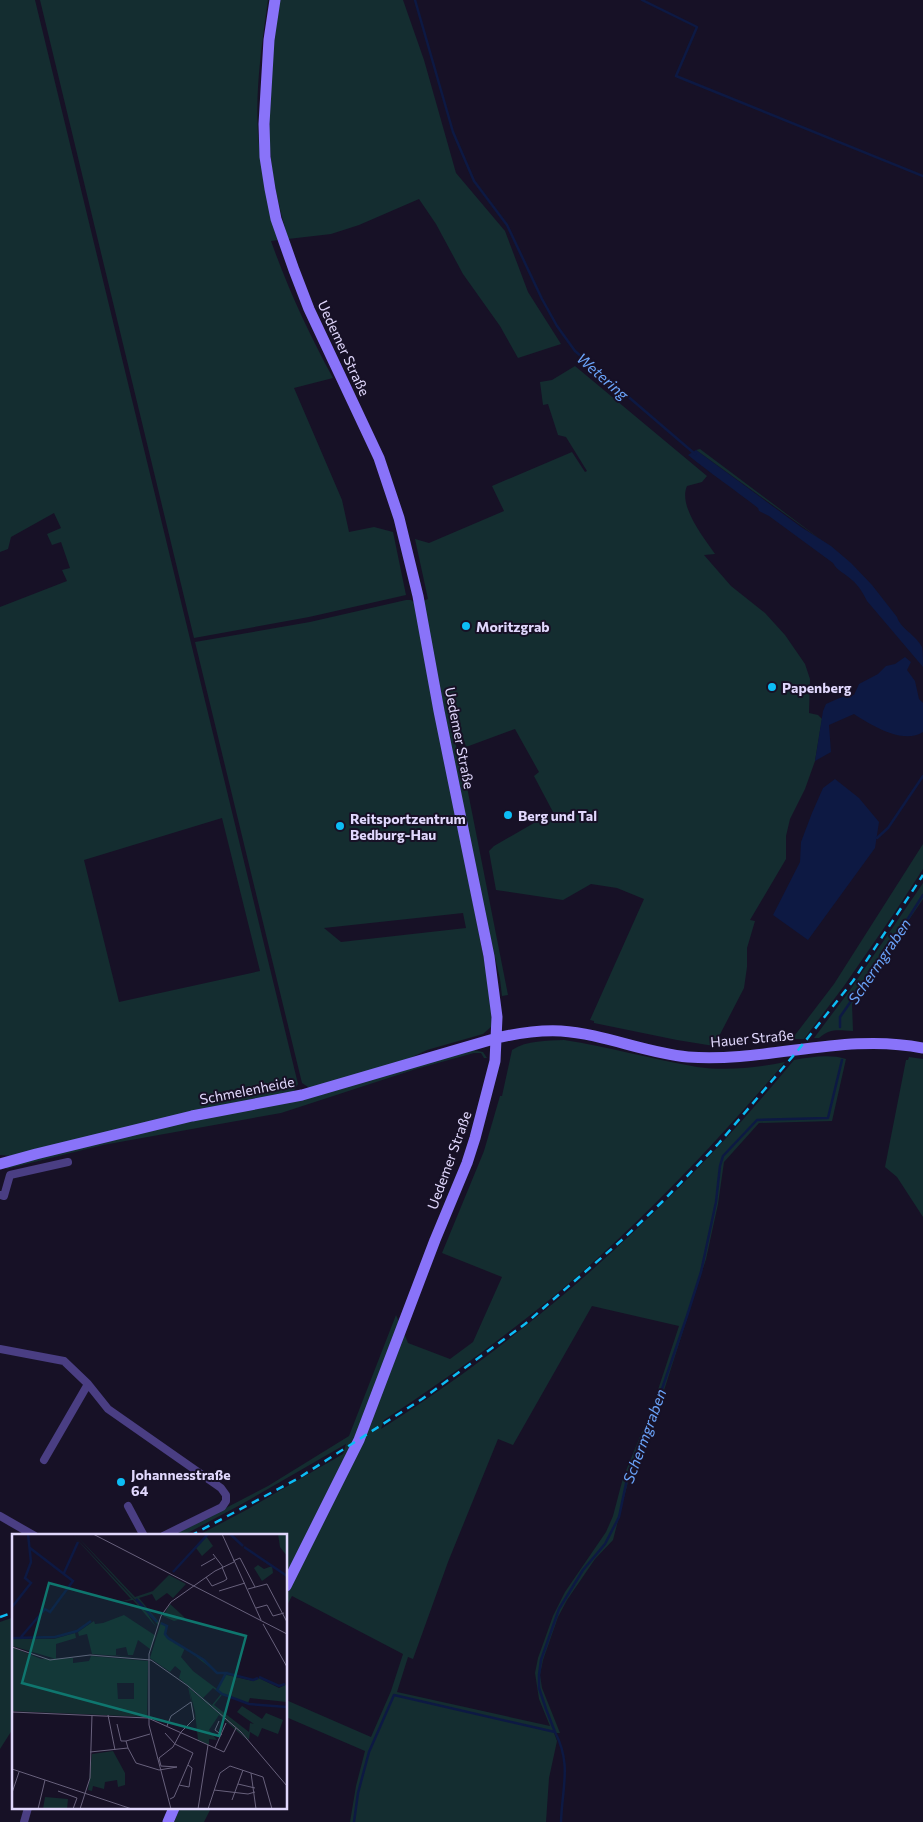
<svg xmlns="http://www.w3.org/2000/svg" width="923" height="1822" viewBox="0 0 923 1822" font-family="Commissioner,sans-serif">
<rect width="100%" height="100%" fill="#171126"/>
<path fill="#142d30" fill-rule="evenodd" d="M0 0H35L298 1084 293 1092 11 1156 0 1155V607L67 581 62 570 70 568 61 542 52 545 47 534 61 528 54 513 11 537 8 549 0 552ZM222 818 260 971 119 1002 84 860Z
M40 0H268C261 50 253 103 260 153 264 182 272 211 278 240L271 241C288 289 309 334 333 378L294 388 342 500 349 532 374 527 393 532 406 595 309 617 194 638Z
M278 0H403L424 60 456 173 505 231 528 292 561 344 518 358 500 326 463 274 436 224 419 199 359 225 331 234 288 239C280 210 272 179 270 149 266 99 271 49 278 0Z
M575 366 707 476 702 482 687 486C678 506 704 538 715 554L704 555 731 586 765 613 785 635 805 664 810 679 809 713 818 715 822 719 815 761 805 789 790 819 786 836V859L750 920 755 921 747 948V967L744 988 714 1046 677 1040 594 1023V1021L590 1020 644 899 617 888 591 884 563 900 496 890 489 851 494 846 553 812 534 776 539 772 515 729 466 747 457 717 448 708 451 728 466 782 508 995 502 996 500 979 476 875 423 601 428 599 415 539 429 543 504 511 492 486 572 452 585 472 587 471 566 437 558 435 548 404 543 405 540 382 552 380Z
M700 449 824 542 696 450Z
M406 600H411L415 603 491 996 492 1026 483 1034 427 1050 400 1063 311 1089 302 1083 195 642 310 622ZM463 913 466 928 341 942 324 928Z
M923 844V869L895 912 844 986 804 1039H792L834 984Z
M923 883V899L852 1004 853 1031C838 1030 830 1028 819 1038H814L850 990Z
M564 1040C609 1047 652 1059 697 1067 726 1071 756 1068 785 1062 731 1126 674 1187 613 1244 545 1308 462 1369 384 1420L381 1429C539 1329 675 1204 794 1060 811 1057 830 1054 846 1059L832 1121 759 1123 724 1162 718 1204 706 1259 659 1406 628 1482 613 1540 595 1559 567 1600 558 1617 543 1660 540 1675 542 1688 560 1733H554L557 1741 549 1778 546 1822H350L356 1786 365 1751 286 1717V1700L371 1737 391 1691 403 1654 292 1596 286 1607V1596L361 1445 404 1333 408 1343 450 1359 473 1342 502 1277 442 1253 484 1151 500 1096H502L512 1050C527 1040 547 1041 564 1040ZM592 1306 679 1326 653 1405 623 1478 613 1516 606 1532 565 1592 553 1616 538 1658 535 1673 539 1699 550 1726 397 1692 408 1657 413 1659 448 1562 498 1439 513 1445Z
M473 1050 483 1052 487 1058H484L481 1053H474L416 1069 281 1113 103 1145 6 1169 8 1165Z
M909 1057 923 1059V1217L897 1177 885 1167 906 1060H908Z
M396 1315 400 1324 355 1440 286 1577V1536H197L248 1509 343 1454 346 1444 242 1504 182 1536H172L268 1486 349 1436Z
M14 1617V1727L0 1749V1622Z
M180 1808H211L204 1822H174Z"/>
<path fill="#0d1943" d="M696 450 801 527 831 546 851 563 872 585 897 617C900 628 916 635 922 647 923 652 923 661 923 667L867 601C863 593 859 586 852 580 846 574 837 571 833 563L769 516 759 511 758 508C735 490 710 473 688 455Z
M905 657 911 662 907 670 915 681 919 699 923 703V732C903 745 871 725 854 714L829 725 831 752 815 761 823 711 826 704C835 700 844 695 854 695L859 684 878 674 886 666 895 664Z
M835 779 859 798 879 822 875 848 808 940 773 915 800 862 801 842 812 813 823 788Z"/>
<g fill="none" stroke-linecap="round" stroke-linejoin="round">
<path stroke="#0d1943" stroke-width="2.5" d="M415 0 453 132 474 181 507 225 542 299 557 326 575 351 695 454
M642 0 697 27 676 76 923 176
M877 838 888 828 923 776
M840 1027V1017L904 925 923 895
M555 1732C572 1765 562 1787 561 1822
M354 1822 358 1793 369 1752 394 1695 555 1732 546 1709 539 1688V1675L541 1660 559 1609 583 1570 605 1544 619 1517 627 1479 652 1418 687 1316 701 1272 716 1202 720 1166 723 1156 757 1120 828 1118 842 1060"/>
<path stroke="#4a3e83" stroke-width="8" d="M0 1195 4 1196 10 1175 68 1162
M0 1349 64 1361 88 1384 108 1409 221 1488 226 1495V1501L222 1507 163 1536
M44 1460 88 1384
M128 1506 144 1536
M0 1516 35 1536
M24 1822 28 1808"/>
<path stroke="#8973f9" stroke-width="11" d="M275 0 269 40 264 124 265 157 270 189 276 219 294 270 309 309 379 458 399 518 418 596 439 711 489 956 497 1017 495 1061 475 1138 467 1163 435 1240 359 1440 286 1586
M0 1164 36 1154 192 1116 302 1095 497 1038C518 1033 540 1030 561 1031 604 1034 645 1053 688 1057 766 1063 845 1032 923 1048
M168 1822 174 1808"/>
<path stroke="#0cbdf5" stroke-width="2.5" stroke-dasharray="8 6" stroke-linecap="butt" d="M190 1536 297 1479 422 1399 525 1324 623 1239 663 1201 719 1143 799 1049 853 981 923 875
M0 1617 14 1612"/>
</g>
<g fill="#0cbdf5" stroke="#171126" stroke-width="2">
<circle cx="466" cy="626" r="5"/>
<circle cx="772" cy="687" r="5"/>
<circle cx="508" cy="815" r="5"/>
<circle cx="340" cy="826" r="5"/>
<circle cx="121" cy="1482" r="5"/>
</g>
<g text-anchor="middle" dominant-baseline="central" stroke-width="4" stroke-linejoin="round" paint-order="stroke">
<g font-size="14" fill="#e1d8fd" stroke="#171126">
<text transform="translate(344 348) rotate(65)">Uedemer Straße</text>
<text transform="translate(460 738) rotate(79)">Uedemer Straße</text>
<text transform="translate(752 1038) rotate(-5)">Hauer Straße</text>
<text transform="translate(247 1090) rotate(-11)">Schmelenheide</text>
<text transform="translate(449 1160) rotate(-70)">Uedemer Straße</text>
</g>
<g font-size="14" font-weight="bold" fill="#e1d8fd" stroke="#171126" text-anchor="start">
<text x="476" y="626">Moritzgrab</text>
<text x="782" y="687">Papenberg</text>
<text x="518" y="815">Berg und Tal</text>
<text x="350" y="818">Reitsportzentrum<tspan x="350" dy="16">Bedburg-Hau</tspan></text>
<text x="131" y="1474">Johannesstraße<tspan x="131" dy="16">64</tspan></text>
</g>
<g font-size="15" font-style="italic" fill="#6aa3f9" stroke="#171126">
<text transform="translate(603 376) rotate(41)">Wetering</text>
<text transform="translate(879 961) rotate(-56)">Schermgraben</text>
<text transform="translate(644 1436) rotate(-70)">Schermgraben</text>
</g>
</g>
<g transform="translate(12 1534)">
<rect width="275" height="275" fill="#171126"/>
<path d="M60 0 135 79 145 94 121 66 107 68 119 65ZM63 0 123 63 141 57 157 41 174 50 161 64 155 59 144 67 140 60 127 64 146 87V91ZM266 0H275V22L268 13ZM194 2 201 12 190 22 184 14ZM246 31 252 35 260 32 261 39 250 47 242 34ZM158 70 169 80 173 84 162 87 151 82ZM112 81 144 102 138 115 126 106 121 121H116L114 113 104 115V121H100L132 124 80 120 75 100 67 102 66 98 82 87 83 90 91 89ZM149 88 155 92 154 100 157 105 195 128 206 139 241 147 247 144 267 154 275 150V168L238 164 236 169 210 161 202 171 237 198 238 189 242 190 225 178 230 172 250 185 254 179 271 186 266 200 250 194 246 203 238 198 237 206 167 144 169 137 163 132 158 138 138 124ZM173 114 205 139 213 140 205 155 181 137 169 123ZM201 154 209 160 200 171 191 164ZM63 99 64 104 44 110V125L0 112V105H42ZM0 113 29 125 61 124V129L77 127 79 122 136 127 135 183 0 177ZM105 149H122V165H106ZM164 145 176 153 226 196 236 207 207 181 197 196 205 206 197 205V211L186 206 183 178 177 154 184 189 176 153ZM101 217 113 239V251L106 253 105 246 93 248 92 255 81 252 80 257 76 256 80 220ZM33 263 56 265 55 275H31Z" fill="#142d30" fill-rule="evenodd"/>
<path fill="none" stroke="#0d1943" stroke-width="2.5" d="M218 0 231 12M232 13 275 42M161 38 196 0M52 39 66 8M124 65 145 88M0 73 19 49 13 44 19 28 16 0M149 89 155 92 153 100 156 104 192 126 205 139H214L205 156 210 160 237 170 275 173M9 103 33 75 38 78 61 47 18 14M0 104 43 103 65 97 79 87M214 139 241 146 246 144M247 143 267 152 273 150"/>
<path fill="none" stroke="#68617c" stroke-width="1" d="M81 0 275 100M210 0 249 86M201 20 211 33M221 27 228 24 243 53M189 32 203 24M194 43 200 52 212 47 215 45 210 33M236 55 255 50 275 88M207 57 233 49M244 74 255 71 261 82 272 79M251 90 275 133M0 113 38 126 78 121 139 126 176 152 229 198 275 252M0 178 136 184 212 218 224 194M96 181 103 216M207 187 203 196 210 201M105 190 109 207H114M155 192 159 182 179 168 182 185 169 198M153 199 163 210 181 219 162 263 158 265M138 200 114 207 116 214 124 229 147 236 165 233 149 232 147 224 161 213 169 198M203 214 214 189M78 218 116 214M0 235 120 275M239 239 244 275M226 250 243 254M167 251 177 253 180 234 176 231M202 256 236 260 243 258M46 257 65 264 61 275M0 259 7 238M220 266 231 236M26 275 33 246M68 275 78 244 80 181M159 275 137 191V120L149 82 159 68 203 37 222 28M186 275 196 211M196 275 208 239 218 232 251 243 260 275"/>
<path fill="#0f766e" fill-opacity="0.15" stroke="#0f766e" stroke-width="2.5" d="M37 49 234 102 207 202 10 149Z"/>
<rect width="275" height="275" fill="none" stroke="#e1d8fd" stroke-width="2.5"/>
</g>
</svg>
